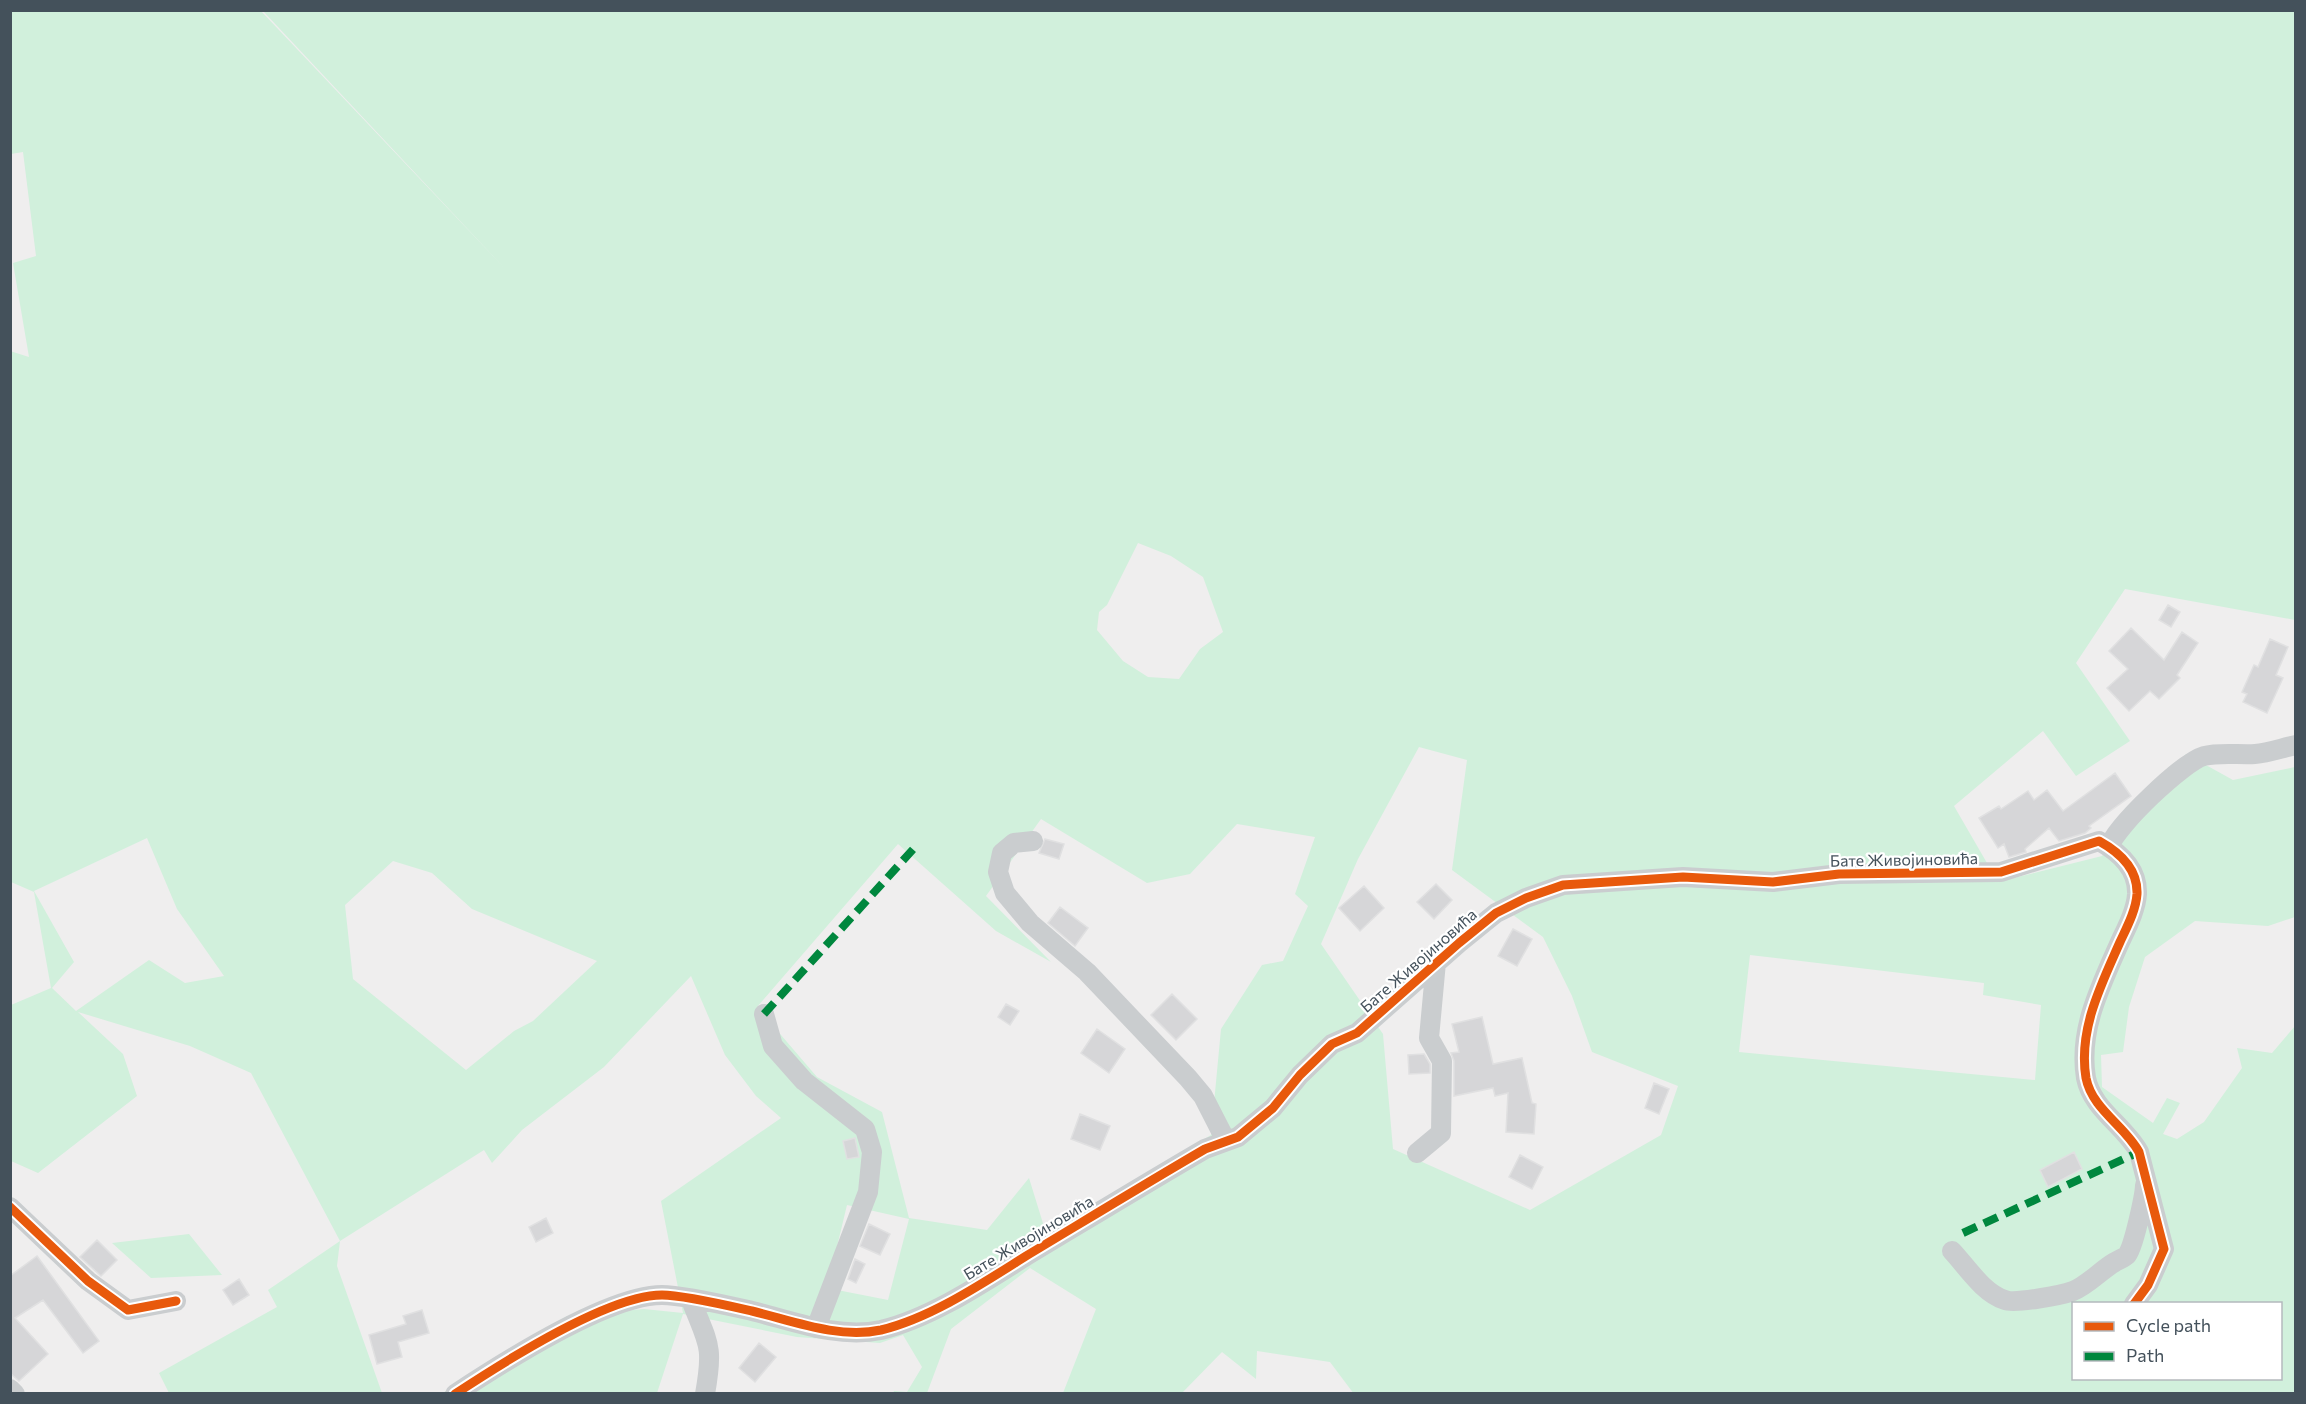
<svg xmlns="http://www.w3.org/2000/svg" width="2306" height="1404" viewBox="0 0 2306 1404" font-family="Commissioner,sans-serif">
<rect width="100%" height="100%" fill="#efeeee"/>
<path fill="#d1f0dc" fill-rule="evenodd" d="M11 11H261L509 273 263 11H2295V620L2125 589 2076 663 2130 741 2076 776 2043 731 1954 806 1998 882 2102 856 2186 754 2233 780 2295 767V920V917L2268 926 2195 921 2145 957 2129 1007 2123 1052 2101 1055 2102 1087 2153 1123 2167 1098 2180 1103 2163 1134 2177 1139 2204 1122 2242 1068 2237 1048 2272 1053 2295 1026V1393L1354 1394 1330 1362 1257 1351 1256 1379 1222 1352 1182 1393H1063L1096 1309 1030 1268 951 1329 927 1393H893L894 1391 907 1392 922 1367 903 1335 880 1343 797 1337 683 1314 657 1393H443L487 1363 567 1316 644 1309 683 1313 661 1201 781 1118 756 1096 725 1055 691 976 604 1067 522 1130 492 1163 484 1150 340 1241 337 1266 382 1393H169L159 1373 277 1307 268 1290 340 1241 251 1073 190 1046 78 1012 123 1054 137 1096 38 1173 11 1161V1005L51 988 34 892 11 882 10 351 29 357 13 263 36 256 23 152 11 154ZM1138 543 1171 556 1203 577 1223 632 1200 649 1179 679 1148 677 1123 661 1097 630 1099 612 1107 605ZM1419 747 1467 760 1452 870 1543 937 1572 996 1592 1052 1678 1086 1661 1135 1530 1210 1393 1149 1383 1034 1321 944 1358 859ZM1041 819 1147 883 1190 874 1237 824 1315 837 1295 894 1308 906 1283 961 1262 965 1221 1029 1211 1135 1046 1233 1029 1178 987 1230 909 1218 882 1112 817 1077 757 1007 898 844 996 931 1051 962 986 896ZM147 838 177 909 224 976 185 983 149 960 76 1011 52 988 74 962 34 891ZM393 861 432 873 472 909 597 961 533 1021 514 1031 466 1070 353 979 345 905ZM1750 955 1984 983 1983 995 2041 1005 2035 1080 1739 1052ZM847 1205 909 1219 888 1300 827 1288ZM2074 1304H2280V1378H2074Z
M189 1234 222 1275 151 1278 112 1243Z"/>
<path fill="#d6d6d8" stroke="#e0e0e1" stroke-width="1.5" d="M2168 605 2180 612 2171 627 2159 620Z
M2131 628 2164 660 2182 632 2198 643 2177 675 2180 678 2159 699 2150 691 2129 711 2107 688 2128 669 2109 651Z
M2270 639 2288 647 2276 675 2283 678 2267 713 2243 702 2247 694 2242 692 2254 665 2258 667Z
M2115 773 2131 796 2089 826 2091 828 2085 833 2059 841 2049 828 2025 849 2026 852 2009 857 2004 844 1998 848 1979 818 1999 806 2001 809 2028 791 2034 800 2047 790 2063 811Z
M1045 839 1064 844 1059 859 1039 853Z
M1436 884 1452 900 1434 919 1417 902Z
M1364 886 1384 908 1360 931 1339 908Z
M1060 907 1088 928 1075 946 1048 923Z
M1513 929 1532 939 1517 966 1498 956Z
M1172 994 1197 1019 1176 1040 1151 1015Z
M1006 1004 1019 1011 1010 1025 998 1017Z
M1482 1017 1493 1064 1522 1058 1532 1103 1536 1104 1534 1134 1506 1132 1508 1093 1495 1096 1493 1088 1454 1096V1061L1451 1053 1459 1052 1452 1024Z
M1097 1029 1125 1049 1109 1073 1081 1053Z
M1424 1054 1430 1064V1073L1409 1074 1408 1055Z
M1654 1083 1669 1089 1659 1114 1645 1108Z
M1080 1114 1110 1126 1100 1150 1071 1139Z
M855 1138 859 1157 847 1159 843 1141Z
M2074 1152 2082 1169 2048 1187 2040 1170Z
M1520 1155 1543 1167 1532 1189 1509 1177Z
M546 1218 553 1233 536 1242 529 1227Z
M869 1224 890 1234 880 1255 860 1246Z
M97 1240 117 1260 101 1276 80 1257Z
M37 1256 99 1341 83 1353 43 1300 15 1318 48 1354 19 1381 10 1373V1276Z
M855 1259 865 1264 856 1283 848 1279Z
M239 1279 249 1295 233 1305 223 1290Z
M422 1310 429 1333 398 1342 402 1357 377 1364 369 1335 406 1324 403 1316Z
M759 1343 776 1357 755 1382 739 1368Z"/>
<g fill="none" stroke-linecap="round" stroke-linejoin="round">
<path stroke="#cacdcf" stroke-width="20" d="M1033 841 1014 843 1002 853 998 872 1005 893 1030 923 1087 972 1188 1078 1203 1096 1226 1141
M2109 847C2116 826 2183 762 2204 756 2219 752 2240 755 2255 754 2268 753 2282 748 2296 745
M764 1014 773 1046 804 1081 865 1129 872 1152 868 1192 816 1328
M1417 1153 1441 1133 1442 1061 1429 1038 1436 962
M10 1207 88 1281 128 1310 176 1301
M1952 1251C1967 1267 1983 1293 2005 1300 2015 1304 2062 1295 2073 1291 2088 1285 2101 1270 2115 1262 2118 1260 2124 1258 2127 1255 2133 1250 2145 1194 2145 1185
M691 1300C708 1344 714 1344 705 1394
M10 1389 15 1394
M455 1394C502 1363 608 1295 662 1295 683 1295 730 1306 752 1311 793 1321 838 1339 881 1330 931 1318 983 1283 1026 1256 1086 1220 1145 1184 1205 1149L1238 1137 1273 1108 1300 1075 1332 1044 1357 1033 1459 943 1496 913 1526 898 1563 885 1683 877 1773 882 1839 874 2001 872 2099 841C2119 852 2138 868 2137 894 2136 910 2127 927 2120 942 2101 985 2078 1030 2086 1078 2092 1109 2125 1126 2139 1152L2164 1249 2148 1285 2134 1304"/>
<path stroke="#00873e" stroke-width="8" stroke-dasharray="15 8" stroke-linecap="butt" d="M764 1014 917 845
M1963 1233 2139 1152"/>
<defs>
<path id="cycleway" d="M10 1207 88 1281 128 1310 176 1301
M455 1394C502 1363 608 1295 662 1295 683 1295 730 1306 752 1311 793 1321 838 1339 881 1330 931 1318 983 1283 1026 1256 1086 1220 1145 1184 1205 1149L1238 1137 1273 1108 1300 1075 1332 1044 1357 1033 1459 943 1496 913 1526 898 1563 885 1683 877 1773 882 1839 874 2001 872 2099 841C2119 852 2138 868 2137 894 2136 910 2127 927 2120 942 2101 985 2078 1030 2086 1078 2092 1109 2125 1126 2139 1152L2164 1249 2148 1285 2134 1304"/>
</defs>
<use href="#cycleway" stroke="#fff" stroke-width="13"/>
<use href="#cycleway" stroke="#e8590c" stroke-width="9"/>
</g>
<g text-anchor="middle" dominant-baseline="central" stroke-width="4.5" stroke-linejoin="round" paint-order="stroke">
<g font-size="16" fill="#44515b" stroke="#fff">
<text transform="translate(1904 859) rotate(-1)">Бате Живојиновића</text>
<text transform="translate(1418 960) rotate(-41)">Бате Живојиновића</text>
<text transform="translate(1028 1237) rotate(-31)">Бате Живојиновића</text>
</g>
</g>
<rect width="2306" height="1404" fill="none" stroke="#44515b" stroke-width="24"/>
<rect x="2072" y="1302" width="210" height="78" fill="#ffffff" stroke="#b4b9bd" stroke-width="1.5"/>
<rect x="2084" y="1322" width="30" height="9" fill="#e8590c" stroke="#b4b9bd" stroke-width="1.5"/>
<text x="2126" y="1332" font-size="18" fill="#44515b">Cycle path</text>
<rect x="2084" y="1352" width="30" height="9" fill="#00873e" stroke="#b4b9bd" stroke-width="1.5"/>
<text x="2126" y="1362" font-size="18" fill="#44515b">Path</text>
</svg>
